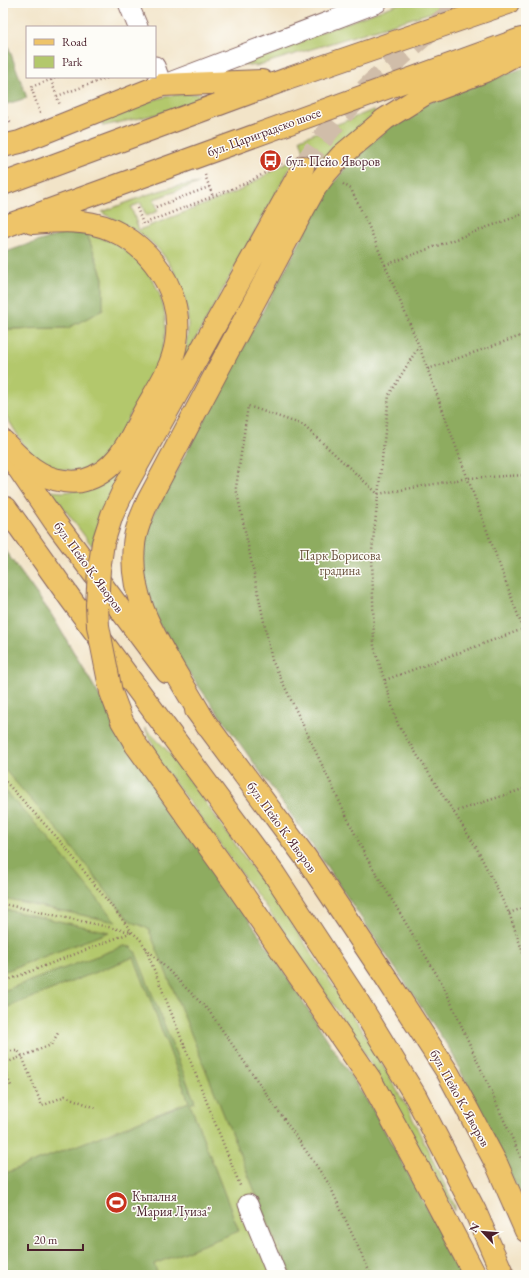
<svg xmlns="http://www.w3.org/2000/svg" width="529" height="1278" viewBox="0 0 529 1278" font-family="'EB Garamond',serif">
<rect width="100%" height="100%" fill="#fdfcf7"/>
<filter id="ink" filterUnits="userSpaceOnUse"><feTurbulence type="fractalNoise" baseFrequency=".025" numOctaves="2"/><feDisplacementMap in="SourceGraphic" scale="8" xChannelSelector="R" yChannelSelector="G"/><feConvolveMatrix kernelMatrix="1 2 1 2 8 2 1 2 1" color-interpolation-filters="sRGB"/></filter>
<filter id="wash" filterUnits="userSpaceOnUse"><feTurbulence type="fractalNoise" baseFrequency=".012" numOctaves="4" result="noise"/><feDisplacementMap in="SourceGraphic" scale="16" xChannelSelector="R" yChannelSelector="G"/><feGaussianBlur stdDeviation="0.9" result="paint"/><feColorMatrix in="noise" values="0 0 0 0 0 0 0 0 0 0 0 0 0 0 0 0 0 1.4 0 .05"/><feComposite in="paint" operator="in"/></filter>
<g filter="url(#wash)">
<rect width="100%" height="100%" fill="#f2e4c8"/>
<path fill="#b3c86c" stroke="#7e744c" d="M401 3H462L256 66 237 63Z
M185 94H208L211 96 207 98 158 114 103 126 101 120C128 109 155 96 185 94Z
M373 110 375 111V113L321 166 305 154 300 139Z
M289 161H291L292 164 108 498 92 546 51 491 63 492 89 489 186 347C186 341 188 334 188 328 189 293 171 255 142 235 130 226 117 221 104 214L102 212 149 194 173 187 199 183 154 199 158 211 146 216 141 203 131 207 139 230 239 191Z
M87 234C96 237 108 239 116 244 152 265 173 305 163 347 160 363 151 377 143 391 132 411 121 432 110 452L103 460 91 467 78 471 54 469 33 456 25 447 3 411V329L68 328 103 278Z
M3 548 51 614 116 724 373 1110 464 1275H3Z
M145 728 167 750 196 789 294 927 361 1028 409 1111 455 1206V1211L378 1076 353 1034 285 933 158 760 154 747Z"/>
<path fill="#8eac60" stroke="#6c6646" d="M3 32 27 98 3 105Z
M526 67V1207L451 1051 302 830 179 659 148 604 143 561 147 530 155 511 327 192 350 162 388 128 420 106Z
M66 233 87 234 103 278V310L68 328 3 329V253L23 246Z
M3 548 51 614 116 724 273 955 373 1110 464 1275H291L258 1199 149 930C142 924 135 925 128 919L64 837 3 768Z
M3 788 48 838 116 922 3 899Z
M3 909 109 932 3 972Z
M124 946 131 947 135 951 195 1102 190 1104 239 1231 154 1264 158 1275H3V1174L189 1102 134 957 3 1009V991Z"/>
</g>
<g filter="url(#ink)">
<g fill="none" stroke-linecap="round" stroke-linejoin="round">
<path stroke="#d0bda9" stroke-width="22" stroke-dasharray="22 11" stroke-linecap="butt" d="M303 167C309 159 314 150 320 142 341 113 367 88 393 63 416 42 440 21 466 3"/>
<defs>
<path id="minor" d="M128 3 138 27
M155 66 162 85 377 3
M248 1204 277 1275"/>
<path id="major" d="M6 450 55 522 167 672
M6 508 70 598 274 874 355 997 416 1097 475 1211 503 1275
M196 710 306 858 385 976 448 1073 497 1165 526 1231"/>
<path id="highway" d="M3 146 20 142 162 85 262 81
M3 184 287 79 508 3
M3 227 521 39
M3 441C21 459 37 478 64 481 71 482 79 482 85 480 117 471 129 441 143 414 155 392 172 369 176 343 186 285 139 227 81 222 65 220 48 222 32 223
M125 487 303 167
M3 510 17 524
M207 726C196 706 184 687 173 668 150 629 129 592 134 545 135 530 142 515 148 501L304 208 315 188 326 173 341 156 385 119 425 94 485 71 526 49
M136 745 235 883 370 1079 418 1167 475 1275"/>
</defs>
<use href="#minor" stroke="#856462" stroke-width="21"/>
<use href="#major" stroke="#856462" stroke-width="24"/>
<use href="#highway" stroke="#856462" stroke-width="24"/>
<path stroke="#856462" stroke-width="2.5" stroke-dasharray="1 3" stroke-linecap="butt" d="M51 80 60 105
M57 96 110 77
M3 111 12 124
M40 113 31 87 58 77
M205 175 213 197
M343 184 351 189 369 227 419 346 526 637
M156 207 209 187
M137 208 143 224 249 182 282 163
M385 265 526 213
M419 346 389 395 372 551 374 646 398 725 476 847 509 913 526 961
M428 369 526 334
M526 475 468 478 378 494 303 425 248 406 236 488 272 660 365 855 443 985 526 1169
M385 680 526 628
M3 779 61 842 132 932 140 939 145 947 241 1188
M454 812 526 788
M3 904 131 932
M509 913 526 907
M146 948 209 1011 329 1184 371 1275
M3 982 132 932
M3 1051H18L22 1056 42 1106 65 1096 96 1108
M3 1064 51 1045 58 1033
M3 1066 11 1086"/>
<use href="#minor" stroke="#fff" stroke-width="19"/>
<use href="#major" stroke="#eec469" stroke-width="22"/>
<use href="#highway" stroke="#eec469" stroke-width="22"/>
<defs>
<path id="highway-bridge" d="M125 487 112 515 103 543 99 570 97 605 98 626 111 692 122 721 136 745"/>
</defs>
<use href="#highway-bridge" stroke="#856462" stroke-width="24" stroke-linecap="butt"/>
<use href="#highway-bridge" stroke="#eec469" stroke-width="22"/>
</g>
</g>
<defs>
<symbol id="bus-disc" viewBox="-11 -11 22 22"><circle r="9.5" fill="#c8321e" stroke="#fdfcf7"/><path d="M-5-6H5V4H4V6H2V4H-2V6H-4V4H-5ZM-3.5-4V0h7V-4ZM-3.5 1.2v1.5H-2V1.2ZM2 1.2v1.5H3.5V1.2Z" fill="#fff"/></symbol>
<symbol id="stadium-disc" viewBox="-11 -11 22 22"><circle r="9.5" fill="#c8321e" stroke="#fdfcf7"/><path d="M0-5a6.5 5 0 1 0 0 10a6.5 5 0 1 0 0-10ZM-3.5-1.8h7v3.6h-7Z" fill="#fff"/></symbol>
</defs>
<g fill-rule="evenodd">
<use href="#bus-disc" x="258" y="148" width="25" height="25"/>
<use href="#stadium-disc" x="104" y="1190" width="25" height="25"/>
</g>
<g text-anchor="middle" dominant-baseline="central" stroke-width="3" stroke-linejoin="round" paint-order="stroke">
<g font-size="13" fill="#4a1f2b" stroke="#fdfcf7">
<text transform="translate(264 132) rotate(-20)">бул. Цариградско шосе</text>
<text transform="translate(89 567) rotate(54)">бул. Пейо К. Яворов</text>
<text transform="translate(282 827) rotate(54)">бул. Пейо К. Яворов</text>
<text transform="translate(460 1098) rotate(61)">бул. Пейо К. Яворов</text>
</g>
<g font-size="13" fill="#4a1f2b" stroke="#fdfcf7" text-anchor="start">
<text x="286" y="161">бул. Пейо Яворов</text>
<text x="132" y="1196">Къпалня<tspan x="132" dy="15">"Мария Луиза"</tspan></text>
</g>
<g font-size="13" fill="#6a523e" stroke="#fdfcf7">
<text x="340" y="555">Парк Борисова<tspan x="340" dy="15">градина</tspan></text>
</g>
</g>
<rect width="529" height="1278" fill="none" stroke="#fdfcf7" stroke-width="16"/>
<rect x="26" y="26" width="130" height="52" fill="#fdfcf7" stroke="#b5a4a5"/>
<rect x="34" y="39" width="20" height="6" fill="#eec469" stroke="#b5a4a5"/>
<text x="62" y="46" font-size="12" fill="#4a1f2b">Road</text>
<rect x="34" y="56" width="20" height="12" fill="#b3c86c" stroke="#b5a4a5"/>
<text x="62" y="66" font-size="12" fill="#4a1f2b">Park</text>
<g transform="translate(483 1232) rotate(296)" stroke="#fdfcf7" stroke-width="3" paint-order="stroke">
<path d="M0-3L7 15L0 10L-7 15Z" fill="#4a1f2b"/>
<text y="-6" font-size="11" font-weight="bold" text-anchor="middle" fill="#4a1f2b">N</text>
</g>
<path d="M28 1244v6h55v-6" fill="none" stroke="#4a1f2b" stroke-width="2"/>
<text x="34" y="1244" font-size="12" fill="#4a1f2b" stroke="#fdfcf7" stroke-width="3" paint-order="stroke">20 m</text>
</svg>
